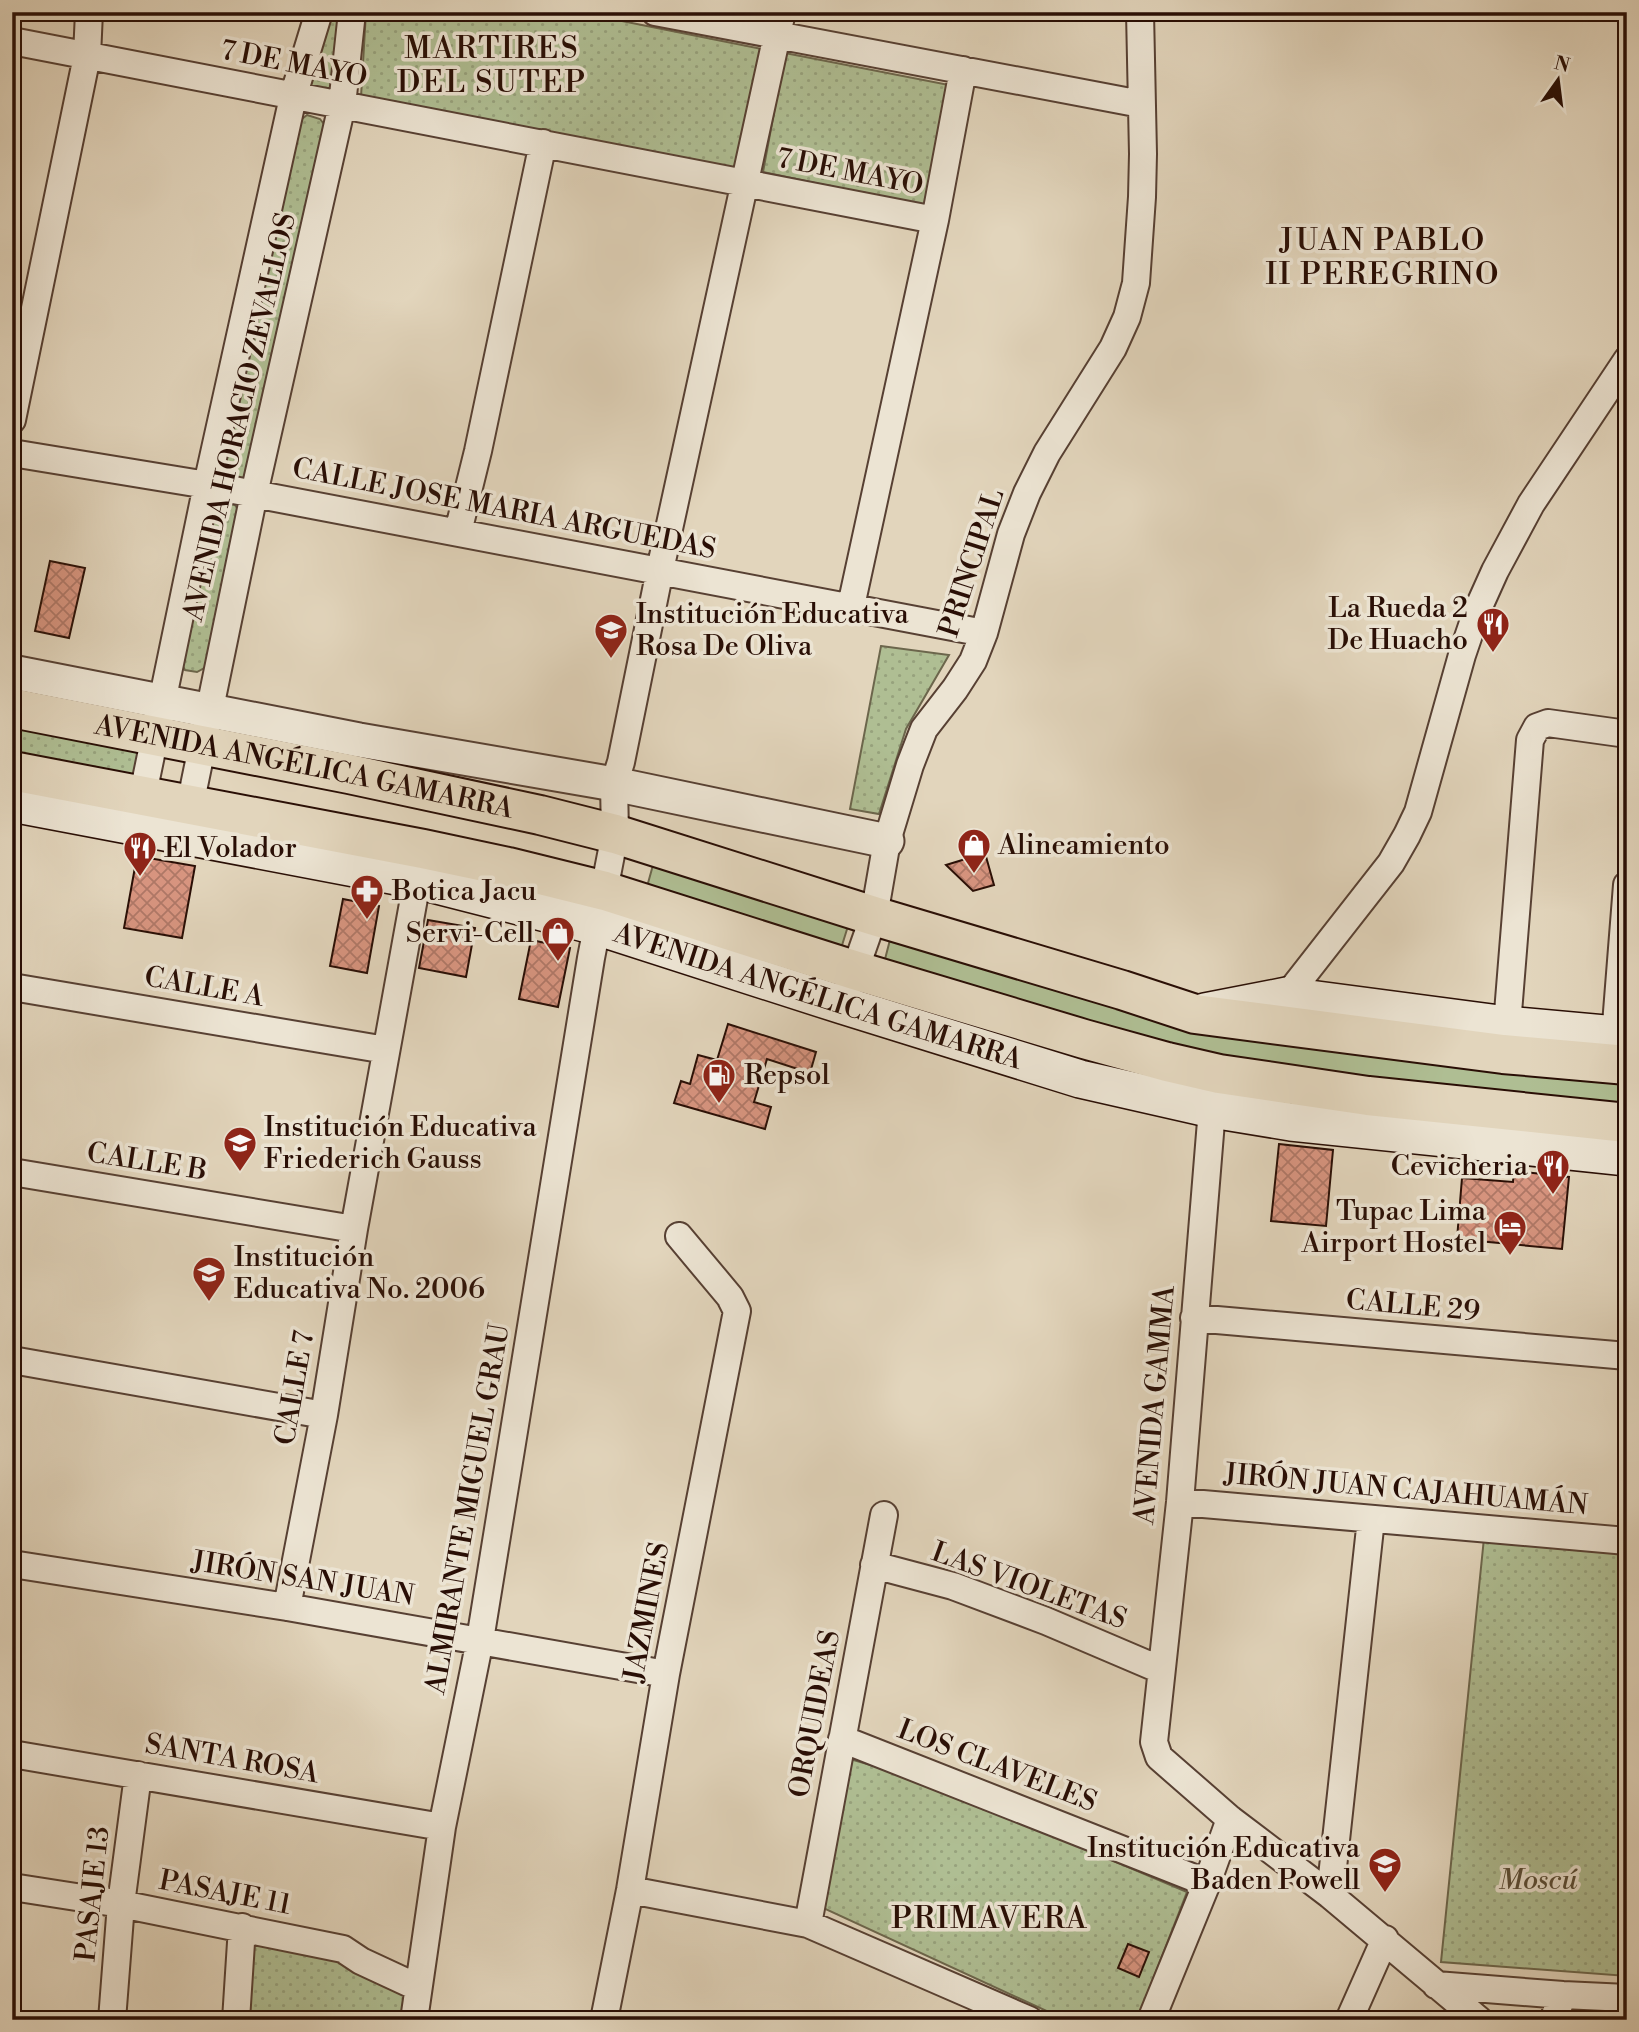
<svg xmlns="http://www.w3.org/2000/svg" width="1639" height="2032" viewBox="0 0 1639 2032" font-family="'Libre Bodoni',serif">
<defs>
<pattern id="park-dots" width="8" height="8" patternUnits="userSpaceOnUse" patternTransform="scale(1.75)"><rect width="8" height="8" fill="#afbe93"/><path d="M2 2h.1M6 6h.1" fill="none" stroke="#97a27d" stroke-width="1.8" stroke-linecap="round"/></pattern>
<pattern id="building-cross-hatch" width="8" height="8" patternUnits="userSpaceOnUse" patternTransform="scale(1.75)"><rect width="8" height="8" fill="#d89580"/><path d="M0 0l8 8M0 8l8-8" fill="none" stroke="#af7867"/></pattern>
</defs>
<rect width="100%" height="100%" fill="#e2d5bc"/>
<filter id="stains"><feTurbulence type="fractalNoise" baseFrequency=".00286" numOctaves="4"/><feColorMatrix values="0 0 0 0 .2 0 0 0 0 .09 0 0 0 0 .02 0 0 0 .5 -.17"/></filter>
<radialGradient id="worn" r=".72"><stop offset=".6" stop-color="#630" stop-opacity="0"/><stop offset="1" stop-color="#630" stop-opacity=".3"/></radialGradient>
<path fill="#afbe93" stroke="#6c664c" stroke-width="2" d="M653 865 848 926 839 955 645 894Z
M891 936 1177 1020 1627 1074V1112L1216 1058 884 963Z"/>
<path fill="url(#park-dots)" stroke="#6c664c" stroke-width="2" d="M329 12H342L336 99 304 91Z
M366 12H577L762 49 738 169 361 97Z
M785 53 949 85 924 206 763 172Z
M307 115 320 119 327 128 250 477C238 481 230 480 220 473L298 122Z
M224 503 235 505 241 514 206 667 197 672 185 670 180 661 214 505Z
M881 646 949 655 906 729 879 814 850 809Z
M12 720 137 743C141 758 139 768 130 780L12 757Z
M1484 1538 1627 1550V1976L1441 1962Z
M850 1759 922 1780 1187 1892 1137 2020H1066L821 1907Z
M255 1936 321 1947 409 1991 403 2020H246Z"/>
<path fill="url(#building-cross-hatch)" stroke="#290e05" stroke-width="2" d="M50 561 85 568 69 638 35 631Z
M985 853 994 885 973 891 946 865Z
M137 856 195 866 182 938 124 928Z
M343 899 379 906 367 973 330 966Z
M428 920 475 928 466 977 419 968Z
M531 940 570 948 558 1007 519 999Z
M728 1024 816 1052 810 1073 767 1059 754 1102 771 1107 765 1129 674 1103 681 1081 690 1084 698 1055 717 1060Z
M1279 1144 1333 1150 1326 1226 1271 1221Z
M1514 1171 1569 1177 1562 1249 1457 1239 1462 1178 1513 1182Z
M1128 1944 1149 1952 1139 1977 1118 1968Z"/>
<g fill="none" stroke-linecap="round" stroke-linejoin="round">
<defs>
<path id="minor" d="M655 12 1141 104
M12 41 935 220
M12 420 87 56 89 12
M12 453 207 485 984 633
M458 532 478 451 543 143
M851 606 935 220 963 70
M139 813 207 485 293 97 319 12
M187 820 254 494 342 105 352 12
M850 984 874 916 887 841 910 765 924 729 955 689 973 661 984 633 1011 534 1027 493 1047 453 1113 348 1127 317 1136 283 1142 197 1143 154 1140 12
M12 987 386 1050
M1287 996 1391 863 1407 835 1418 812 1462 655 1477 611 1495 571 1531 504 1627 360
M1507 1025 1530 740 1537 727 1548 723 1627 734
M1614 1050 1627 885
M1215 1092 1212 1109 1180 1502 1154 1742 1159 1757 1230 1819 1330 1895 1479 2020
M12 1172 354 1229
M1194 1318 1627 1356
M12 1360 324 1415
M1180 1502 1627 1541
M12 1564 287 1607 666 1674
M874 1565 953 1586 1046 1621 1161 1670
M287 1607 324 1415 354 1229 420 865
M842 1739 1207 1883
M12 1754 442 1827
M12 1887 121 1904 343 1949 361 1961 417 1987
M630 1890 808 1924 1029 2020
M1330 1895 1371 1519
M808 1924 884 1515
M1436 1985 1563 1995 1627 1998
M112 2020 121 1904 138 1775
M236 2020 242 1927
M414 2020 442 1827 480 1640 591 958 615 834 614 784 621 762 660 570 782 12
M604 2020 630 1890 666 1674 737 1311 730 1297 679 1236
M1151 2020 1207 1883 1230 1819
M1349 2020 1385 1939
M1553 2020 1563 1995"/>
<path id="tertiary" d="M12 672 359 740 614 784 887 841"/>
<g id="secondary">
<path id="s1" d="M12 803 418 880 504 902 596 926 842 1005 1080 1079 1212 1109 1291 1122 1627 1157"/>
<path d="M1205 1012 1287 996 1507 1025 1627 1036"/>
</g>
<g id="primary">
<path id="s2" d="M12 708 349 774 540 815 615 834 874 916 1122 990 1195 1014 1503 1054 1627 1065"/>
<path d="M12 771 423 849 508 867 605 891 854 970 1084 1039 1167 1062 1219 1074 1368 1096 1627 1123"/>
</g>
</defs>
<use href="#minor" stroke="#574033" stroke-width="30"/>
<use href="#tertiary" stroke="#574033" stroke-width="37"/>
<use href="#secondary" stroke="#290e05" stroke-width="40"/>
<use href="#primary" stroke="#290e05" stroke-width="42"/>
<use href="#minor" stroke="#ece4d3" stroke-width="26"/>
<use href="#tertiary" stroke="#ece4d3" stroke-width="33"/>
<use href="#secondary" stroke="#ece4d3" stroke-width="37"/>
<use href="#primary" stroke="#e2d5bc" stroke-width="38"/>
</g>
<defs>
<symbol id="restaurant-pin" viewBox="-11 -11 22 30"><path d="M0 17L-7.5 6A9.5 9.5 0 1 1 7.5 6Z" fill="#8f2418" stroke="#ece4d3"/><path d="M-5-6h1v4h1v-4h1v4h1v-4h1v5L-1.5 .5V6h-2V.5L-5-1ZM5-6V6H3V1.5H1.5Q1.5-4 5-6Z" fill="#fff"/></symbol>
<symbol id="school-pin" viewBox="-11 -11 22 30"><path d="M0 17L-7.5 6A9.5 9.5 0 1 1 7.5 6Z" fill="#8f2418" stroke="#ece4d3"/><path d="M0-5L7-2L0 1L-7-2ZM-4 1L0 2.5L4 1V4Q0 6-4 4Z" fill="#fff"/></symbol>
<symbol id="shop-pin" viewBox="-11 -11 22 30"><path d="M0 17L-7.5 6A9.5 9.5 0 1 1 7.5 6Z" fill="#8f2418" stroke="#ece4d3"/><path d="M-5-2.5h2.3a2.7 3.5 0 0 1 5.4 0H5L5.5 6h-11ZM-1.5-2.5h3a1.5 2.3 0 0 0-3 0Z" fill="#fff"/></symbol>
<symbol id="pharmacy-pin" viewBox="-11 -11 22 30"><path d="M0 17L-7.5 6A9.5 9.5 0 1 1 7.5 6Z" fill="#8f2418" stroke="#ece4d3"/><path d="M-2-6h4v4h4v4h-4v4h-4v-4h-4v-4h4Z" fill="#fff"/></symbol>
<symbol id="fuel-pin" viewBox="-11 -11 22 30"><path d="M0 17L-7.5 6A9.5 9.5 0 1 1 7.5 6Z" fill="#8f2418" stroke="#ece4d3"/><path d="M-5.5-6h7V0h2V4h1.3V-2.5L3-4.5l.8-.8L6-3V5H2.5V1h-1V6h-7ZM-4.2-4.7v3.2H.2V-4.7Z" fill="#fff"/></symbol>
<symbol id="hotel-pin" viewBox="-11 -11 22 30"><path d="M0 17L-7.5 6A9.5 9.5 0 1 1 7.5 6Z" fill="#8f2418" stroke="#ece4d3"/><path d="M-6-4.5h1.5V1H6V5H4.5V3h-9V5H-6ZM-4 0a1.8 1.8 0 1 1 3.6 0ZM.5 0V-2.5h3Q6-2.5 6 0Z" fill="#fff"/></symbol>
</defs>
<g fill-rule="evenodd">
<use href="#restaurant-pin" x="1474" y="605" width="38" height="52"/>
<use href="#school-pin" x="592" y="611" width="38" height="52"/>
<use href="#shop-pin" x="955" y="826" width="38" height="52"/>
<use href="#restaurant-pin" x="121" y="829" width="38" height="52"/>
<use href="#pharmacy-pin" x="348" y="872" width="38" height="52"/>
<use href="#shop-pin" x="539" y="914" width="38" height="52"/>
<use href="#fuel-pin" x="700" y="1056" width="38" height="52"/>
<use href="#school-pin" x="221" y="1124" width="38" height="52"/>
<use href="#restaurant-pin" x="1534" y="1147" width="38" height="52"/>
<use href="#hotel-pin" x="1491" y="1208" width="38" height="52"/>
<use href="#school-pin" x="190" y="1254" width="38" height="52"/>
<use href="#school-pin" x="1366" y="1845" width="38" height="52"/>
</g>
<g text-anchor="middle" dominant-baseline="central" stroke-width="7" stroke-linejoin="round" paint-order="stroke">
<g font-size="28" fill="#290e05" stroke="#ece4d3">
<text transform="translate(294 64) rotate(11)">7 DE MAYO</text>
<text transform="translate(850 172) rotate(11)">7 DE MAYO</text>
<text transform="translate(240 417) rotate(-77)">AVENIDA HORACIO ZEVALLOS</text>
<text transform="translate(504 509) rotate(11)">CALLE JOSE MARIA ARGUEDAS</text>
<text transform="translate(972 563) rotate(-72)">PRINCIPAL</text>
<text stroke="none"><textPath href="#s2" startOffset="298">AVENIDA ANGÉLICA GAMARRA</textPath></text>
<text transform="translate(204 987) rotate(10)">CALLE A</text>
<text stroke="none"><textPath href="#s1" startOffset="830">AVENIDA ANGÉLICA GAMARRA</textPath></text>
<text transform="translate(147 1162) rotate(9)">CALLE B</text>
<text transform="translate(1413 1306) rotate(5)">CALLE 29</text>
<text transform="translate(295 1388) rotate(-80)">CALLE 7</text>
<text transform="translate(1155 1405) rotate(-85)">AVENIDA GAMMA</text>
<text transform="translate(1406 1490) rotate(5)">JIRÓN JUAN CAJAHUAMÁN</text>
<text transform="translate(468 1509) rotate(-80)">ALMIRANTE MIGUEL GRAU</text>
<text transform="translate(303 1579) rotate(9)">JIRÓN SAN JUAN</text>
<text transform="translate(1029 1586) rotate(20)">LAS VIOLETAS</text>
<text transform="translate(647 1612) rotate(-79)">JAZMINES</text>
<text transform="translate(815 1714) rotate(-79)">ORQUIDEAS</text>
<text transform="translate(232 1759) rotate(10)">SANTA ROSA</text>
<text transform="translate(997 1766) rotate(21)">LOS CLAVELES</text>
<text transform="translate(225 1893) rotate(11)">PASAJE 11</text>
<text transform="translate(93 1894) rotate(-84)">PASAJE 13</text>
</g>
<g font-size="28" fill="#290e05" stroke="#ece4d3" text-anchor="start">
<text x="1468" y="608" text-anchor="end">La Rueda 2<tspan x="1468" dy="32">De Huacho</tspan></text>
<text x="636" y="614">Institución Educativa<tspan x="636" dy="32">Rosa De Oliva</tspan></text>
<text x="998" y="845">Alineamiento</text>
<text x="164" y="848">El Volador</text>
<text x="392" y="891">Botica Jacu</text>
<text x="534" y="933" text-anchor="end">Servi-Cell</text>
<text x="744" y="1075">Repsol</text>
<text x="264" y="1127">Institución Educativa<tspan x="264" dy="32">Friederich Gauss</tspan></text>
<text x="1528" y="1166" text-anchor="end">Cevicheria</text>
<text x="1486" y="1211" text-anchor="end">Tupac Lima<tspan x="1486" dy="32">Airport Hostel</tspan></text>
<text x="234" y="1257">Institución<tspan x="234" dy="32">Educativa No. 2006</tspan></text>
<text x="1360" y="1848" text-anchor="end">Institución Educativa<tspan x="1360" dy="32">Baden Powell</tspan></text>
</g>
<g font-size="28" font-style="italic" fill="#584c37" stroke="#ece4d3">
<text x="1538" y="1880">Moscú</text>
</g>
<g font-size="30" letter-spacing="2" fill="#290e05" stroke="#ece4d3">
<text x="492" y="49">MARTIRES<tspan x="492" dy="34">DEL SUTEP</tspan></text>
<text x="1383" y="241">JUAN PABLO<tspan x="1383" dy="34">II PEREGRINO</tspan></text>
<text x="990" y="1919">PRIMAVERA</text>
</g>
</g>
<rect width="1639" height="2032" fill="none" stroke="#e2d5bc" stroke-width="42"/>
<rect x="14" y="14" width="1611" height="2004" fill="none" stroke="#290e05" stroke-width="3.5"/>
<rect x="21" y="21" width="1597" height="1990" fill="none" stroke="#290e05" stroke-width="2"/>
<g transform="translate(1558 80) rotate(14)" stroke="#ece4d3" stroke-width="5" paint-order="stroke">
<path d="M0-5L12 26L0 18L-12 26Z" fill="#290e05"/>
<text y="-10" font-size="19" font-weight="bold" text-anchor="middle" fill="#290e05">N</text>
</g>
<rect width="100%" height="100%" filter="url(#stains)"/>
<rect width="100%" height="100%" fill="url(#worn)"/>
</svg>
